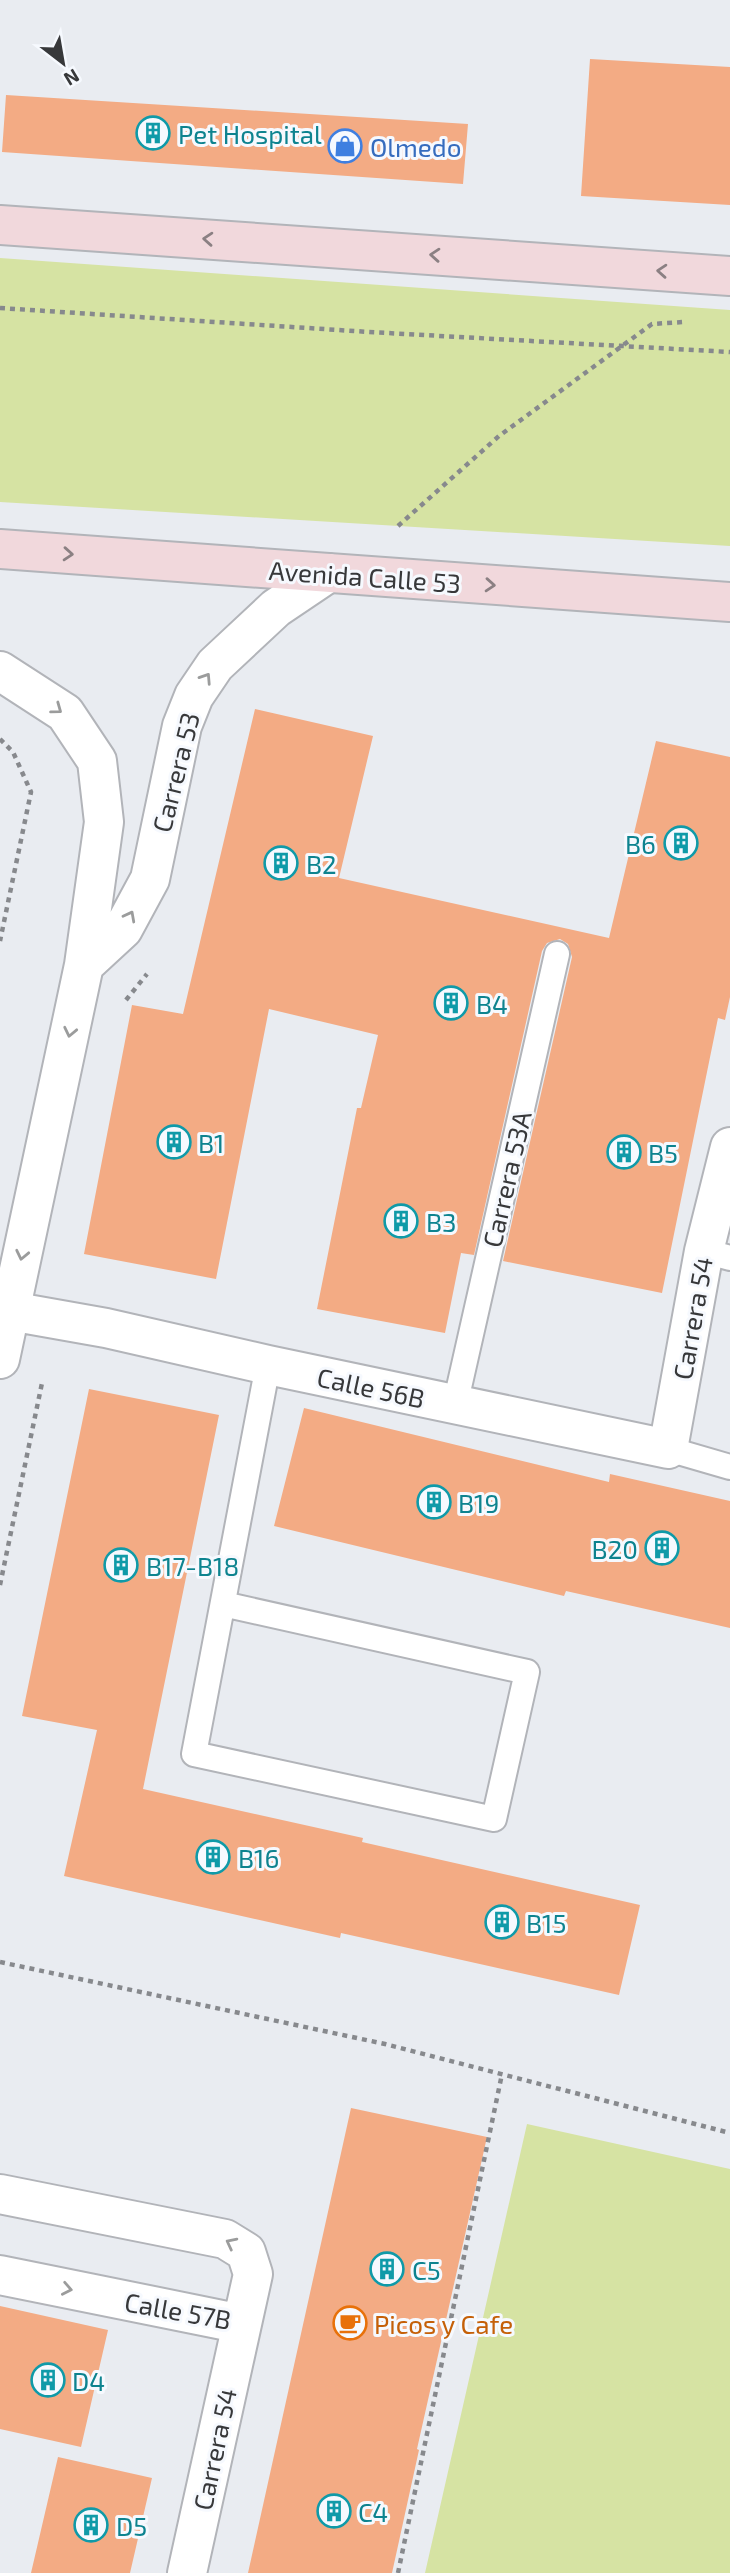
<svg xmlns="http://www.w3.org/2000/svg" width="730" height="2573" viewBox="0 0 730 2573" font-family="'Exo 2',sans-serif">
<rect width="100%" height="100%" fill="#e9ecf1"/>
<path fill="#d6e3a3" d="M0 258 730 310V546L0 502Z
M527 2124 730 2169V2573H425Z"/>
<path fill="#f3ab84" d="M590 59 730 67V205L581 196Z
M6 95 468 124 463 184 2 152Z
M255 709 373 736 339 878 609 938 656 741 730 757V997L725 1020 718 1018 662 1293 503 1261 572 957 568 944 560 939 547 943 542 951 474 1255 461 1253 445 1333 317 1309 357 1108H361L378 1035 269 1009 216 1279 84 1254 132 1005 183 1014Z
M89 1389 219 1415 143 1789 363 1838 362 1842 640 1905 619 1995 341 1933 340 1938 64 1876 97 1730 22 1716Z
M304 1408 609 1482 610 1474 730 1501V1628L566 1591 564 1596 274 1526Z
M351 2108 487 2137 417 2449 419 2450 392 2573H248Z
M0 2306 108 2330 81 2447 0 2429Z
M58 2457 152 2478 130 2573H31Z"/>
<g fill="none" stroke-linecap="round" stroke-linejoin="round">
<defs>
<path id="service" d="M704 1251 730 1258
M455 1405 557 954
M668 1449 730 1467
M223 1604 527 1672 494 1819 194 1754 268 1365"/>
<path id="minor" d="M0 671 65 713 97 761 104 822 84 965 0 1359
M84 965 123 929 150 879 182 726 194 696 215 665 276 608 328 573
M10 1311 106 1328 268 1365 668 1449 704 1251 730 1147
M0 2194 225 2239 246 2252 253 2274 187 2573
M0 2275 242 2324"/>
<path id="secondary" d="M0 225 730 276
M0 549 730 602"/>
</defs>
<use href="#service" stroke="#b2b4b9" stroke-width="28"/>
<use href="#minor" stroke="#b2b4b9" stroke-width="42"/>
<use href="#secondary" stroke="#b2b4b9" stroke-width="42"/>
<path stroke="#87898d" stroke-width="4.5" stroke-dasharray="5 5" stroke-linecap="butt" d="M0 308 369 332 730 352
M398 526 499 436 652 324 683 322
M0 739 13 752 31 792 0 941
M126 1000 147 974
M0 1585 42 1383
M0 1962 385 2044 730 2133
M398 2573 502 2074"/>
<use href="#service" stroke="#fff" stroke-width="24"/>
<use href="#minor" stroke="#fff" stroke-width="38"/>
<use href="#secondary" stroke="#f1d8dc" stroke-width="38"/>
</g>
<defs><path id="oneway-chevron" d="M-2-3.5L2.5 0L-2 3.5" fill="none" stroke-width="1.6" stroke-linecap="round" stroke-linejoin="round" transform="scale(1.75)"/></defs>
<g stroke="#8b8083">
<use href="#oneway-chevron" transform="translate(208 239) rotate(-176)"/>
<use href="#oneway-chevron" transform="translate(435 255) rotate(-176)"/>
<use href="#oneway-chevron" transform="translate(662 271) rotate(-176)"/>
<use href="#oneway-chevron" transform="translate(68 554) rotate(4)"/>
<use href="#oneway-chevron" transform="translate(490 585) rotate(4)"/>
</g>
<g stroke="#9b9c9c">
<use href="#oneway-chevron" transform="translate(206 678) rotate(-57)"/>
<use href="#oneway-chevron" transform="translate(57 709) rotate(36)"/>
<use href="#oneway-chevron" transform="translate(130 916) rotate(-62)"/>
<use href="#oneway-chevron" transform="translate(70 1032) rotate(102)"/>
<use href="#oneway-chevron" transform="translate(22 1255) rotate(102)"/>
<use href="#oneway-chevron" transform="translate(231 2243) rotate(-153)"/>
<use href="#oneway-chevron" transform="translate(67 2289) rotate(11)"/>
</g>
<defs>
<symbol id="building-ring" viewBox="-11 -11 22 22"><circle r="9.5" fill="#f6f9fe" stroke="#0f9aa8" stroke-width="1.5"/><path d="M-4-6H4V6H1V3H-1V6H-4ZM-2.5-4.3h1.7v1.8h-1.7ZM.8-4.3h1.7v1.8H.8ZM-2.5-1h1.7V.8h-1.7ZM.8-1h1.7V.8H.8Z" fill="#0f9aa8"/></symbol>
<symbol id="shop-ring" viewBox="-11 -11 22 22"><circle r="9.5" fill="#f6f9fe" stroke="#3f7fe0" stroke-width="1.5"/><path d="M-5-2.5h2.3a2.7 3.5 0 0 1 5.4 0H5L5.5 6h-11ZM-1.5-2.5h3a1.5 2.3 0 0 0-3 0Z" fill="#3f7fe0"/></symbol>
<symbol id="cafe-ring" viewBox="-11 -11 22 22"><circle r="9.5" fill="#f6f9fe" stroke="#e8710a" stroke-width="1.5"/><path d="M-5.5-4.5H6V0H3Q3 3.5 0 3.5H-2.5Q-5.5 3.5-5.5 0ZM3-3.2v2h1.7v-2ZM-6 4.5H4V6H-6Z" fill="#e8710a"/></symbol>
</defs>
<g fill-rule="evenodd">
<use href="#building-ring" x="134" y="114" width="38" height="38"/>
<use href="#shop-ring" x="326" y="127" width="38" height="38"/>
<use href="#building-ring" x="662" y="824" width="38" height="38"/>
<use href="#building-ring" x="262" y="844" width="38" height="38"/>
<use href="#building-ring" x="432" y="984" width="38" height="38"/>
<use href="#building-ring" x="155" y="1123" width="38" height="38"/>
<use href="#building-ring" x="605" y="1133" width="38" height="38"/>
<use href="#building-ring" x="382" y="1202" width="38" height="38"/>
<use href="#building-ring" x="415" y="1483" width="38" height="38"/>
<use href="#building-ring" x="643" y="1529" width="38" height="38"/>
<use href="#building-ring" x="102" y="1546" width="38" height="38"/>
<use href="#building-ring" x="194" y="1838" width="38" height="38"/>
<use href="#building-ring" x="483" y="1903" width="38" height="38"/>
<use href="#building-ring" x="368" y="2250" width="38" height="38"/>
<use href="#cafe-ring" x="331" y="2304" width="38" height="38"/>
<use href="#building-ring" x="29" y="2361" width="38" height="38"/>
<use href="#building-ring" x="315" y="2492" width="38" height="38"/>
<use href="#building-ring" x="72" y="2506" width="38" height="38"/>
</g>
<g text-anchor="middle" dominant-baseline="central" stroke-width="6" stroke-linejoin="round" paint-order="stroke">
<g font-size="26" fill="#0d838f" stroke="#f6f9fe" text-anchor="start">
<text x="178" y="133">Pet Hospital</text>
<text x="656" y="843" text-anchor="end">B6</text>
<text x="306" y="863">B2</text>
<text x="476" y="1003">B4</text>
<text x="198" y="1142">B1</text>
<text x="648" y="1152">B5</text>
<text x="426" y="1221">B3</text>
<text x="458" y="1502">B19</text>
<text x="638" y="1548" text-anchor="end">B20</text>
<text x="146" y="1565">B17-B18</text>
<text x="238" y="1857">B16</text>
<text x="526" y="1922">B15</text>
<text x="412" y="2269">C5</text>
<text x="72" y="2380">D4</text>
<text x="358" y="2511">C4</text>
<text x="116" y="2525">D5</text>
</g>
<g font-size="26" fill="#366cbe" stroke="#f6f9fe" text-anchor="start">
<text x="370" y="146">Olmedo</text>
</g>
<g font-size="26" fill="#37383a" stroke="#f6f9fe">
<text transform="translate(365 576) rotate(4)">Avenida Calle 53</text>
<text transform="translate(175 772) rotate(-76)">Carrera 53</text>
<text transform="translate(506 1179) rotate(-77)">Carrera 53A</text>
<text transform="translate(692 1318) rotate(-80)">Carrera 54</text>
<text transform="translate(371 1387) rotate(12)">Calle 56B</text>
<text transform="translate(178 2310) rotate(10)">Calle 57B</text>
<text transform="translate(214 2449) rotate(-78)">Carrera 54</text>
</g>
<g font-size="26" fill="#c56008" stroke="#f6f9fe" text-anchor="start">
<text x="374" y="2323">Picos y Cafe</text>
</g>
</g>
<g transform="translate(63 63) rotate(149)" stroke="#f6f9fe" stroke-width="5" paint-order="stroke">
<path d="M0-5L12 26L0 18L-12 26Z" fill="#37383a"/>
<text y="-10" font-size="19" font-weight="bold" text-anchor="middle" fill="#37383a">N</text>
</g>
</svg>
